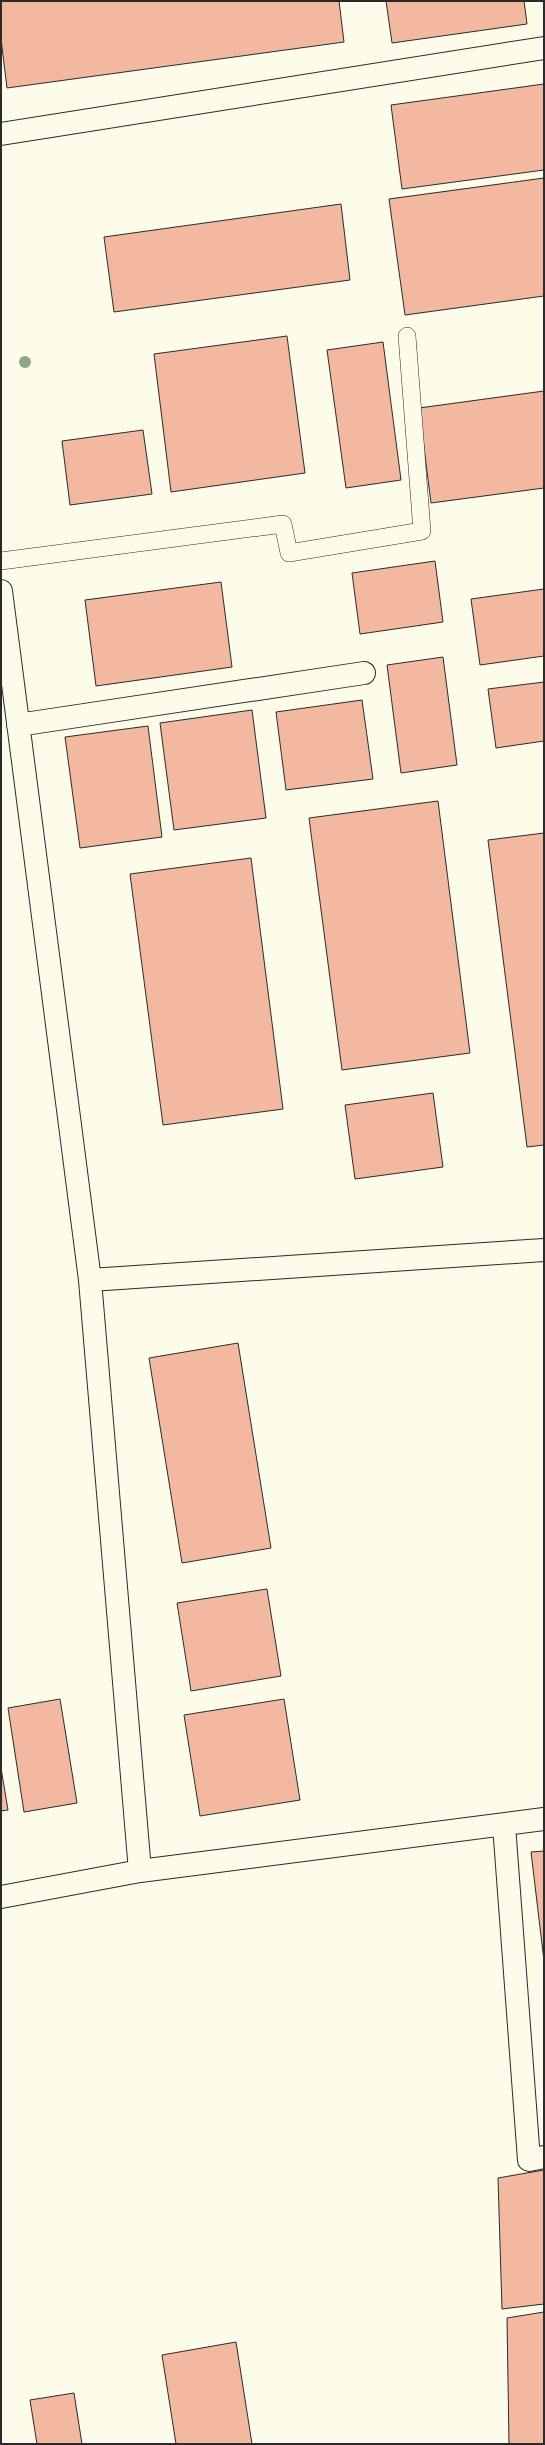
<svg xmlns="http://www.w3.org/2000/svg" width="545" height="2445" viewBox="0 0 545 2445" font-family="'Roboto Condensed',sans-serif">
<rect width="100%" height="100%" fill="#fdfbea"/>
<path fill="#f2b8a0" stroke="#2b2b2b" d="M1 1H339L344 42 7 88 1 39Z
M386 1H524L527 24 392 43Z
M544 84V170L402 189 391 105Z
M544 178V296L405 315 389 199Z
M341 204 350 280 114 312 104 237Z
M287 336 305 473 171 492 154 354Z
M383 342 401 480 346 488 327 350Z
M544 391V488L431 503 419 408Z
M143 430 152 494 70 505 62 441Z
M435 561 443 622 360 634 352 573Z
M221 582 232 667 96 686 85 600Z
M544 589V656L480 665 471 599Z
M443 657 457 765 401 773 387 665Z
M544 682V741L496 748 488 689Z
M362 700 373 779 286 790 276 712Z
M252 710 266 818 174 830 160 723Z
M148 726 162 837 80 848 65 737Z
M438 801 470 1053 342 1070 309 818Z
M544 833V1145L527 1147 488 840Z
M251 858 283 1109 163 1125 130 874Z
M433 1093 443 1167 355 1179 345 1105Z
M238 1343 271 1548 182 1563 149 1358Z
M267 1589 281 1676 191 1691 177 1603Z
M60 1699 77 1803 24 1812 8 1708Z
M284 1699 300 1800 200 1816 184 1715Z
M1 1768 8 1810 1 1811Z
M544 1851V1961L531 1852Z
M544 2170V2304L502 2309 498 2178Z
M544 2312V2444H509L507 2318Z
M236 2342 252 2444H176L162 2355Z
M74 2393 82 2444H37L30 2400Z"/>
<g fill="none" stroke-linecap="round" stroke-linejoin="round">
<defs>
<path id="service" d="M1 561 283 524 289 553 422 531 407 336"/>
<path id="minor" d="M1 134 544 48
M1 591 90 1280 140 1871
M18 725 364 673
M90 1280 544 1250
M504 1825 529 2160 544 2157
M1 1897 140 1871 544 1819"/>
</defs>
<use href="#service" stroke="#2b2b2b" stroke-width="18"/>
<use href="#minor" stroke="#2b2b2b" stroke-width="24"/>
<use href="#service" stroke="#fdfbea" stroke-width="17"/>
<use href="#minor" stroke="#fdfbea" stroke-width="22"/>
</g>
<circle fill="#8ea78a" cx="25" cy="362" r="6"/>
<rect width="545" height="2445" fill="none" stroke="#2b2b2b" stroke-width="4"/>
</svg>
